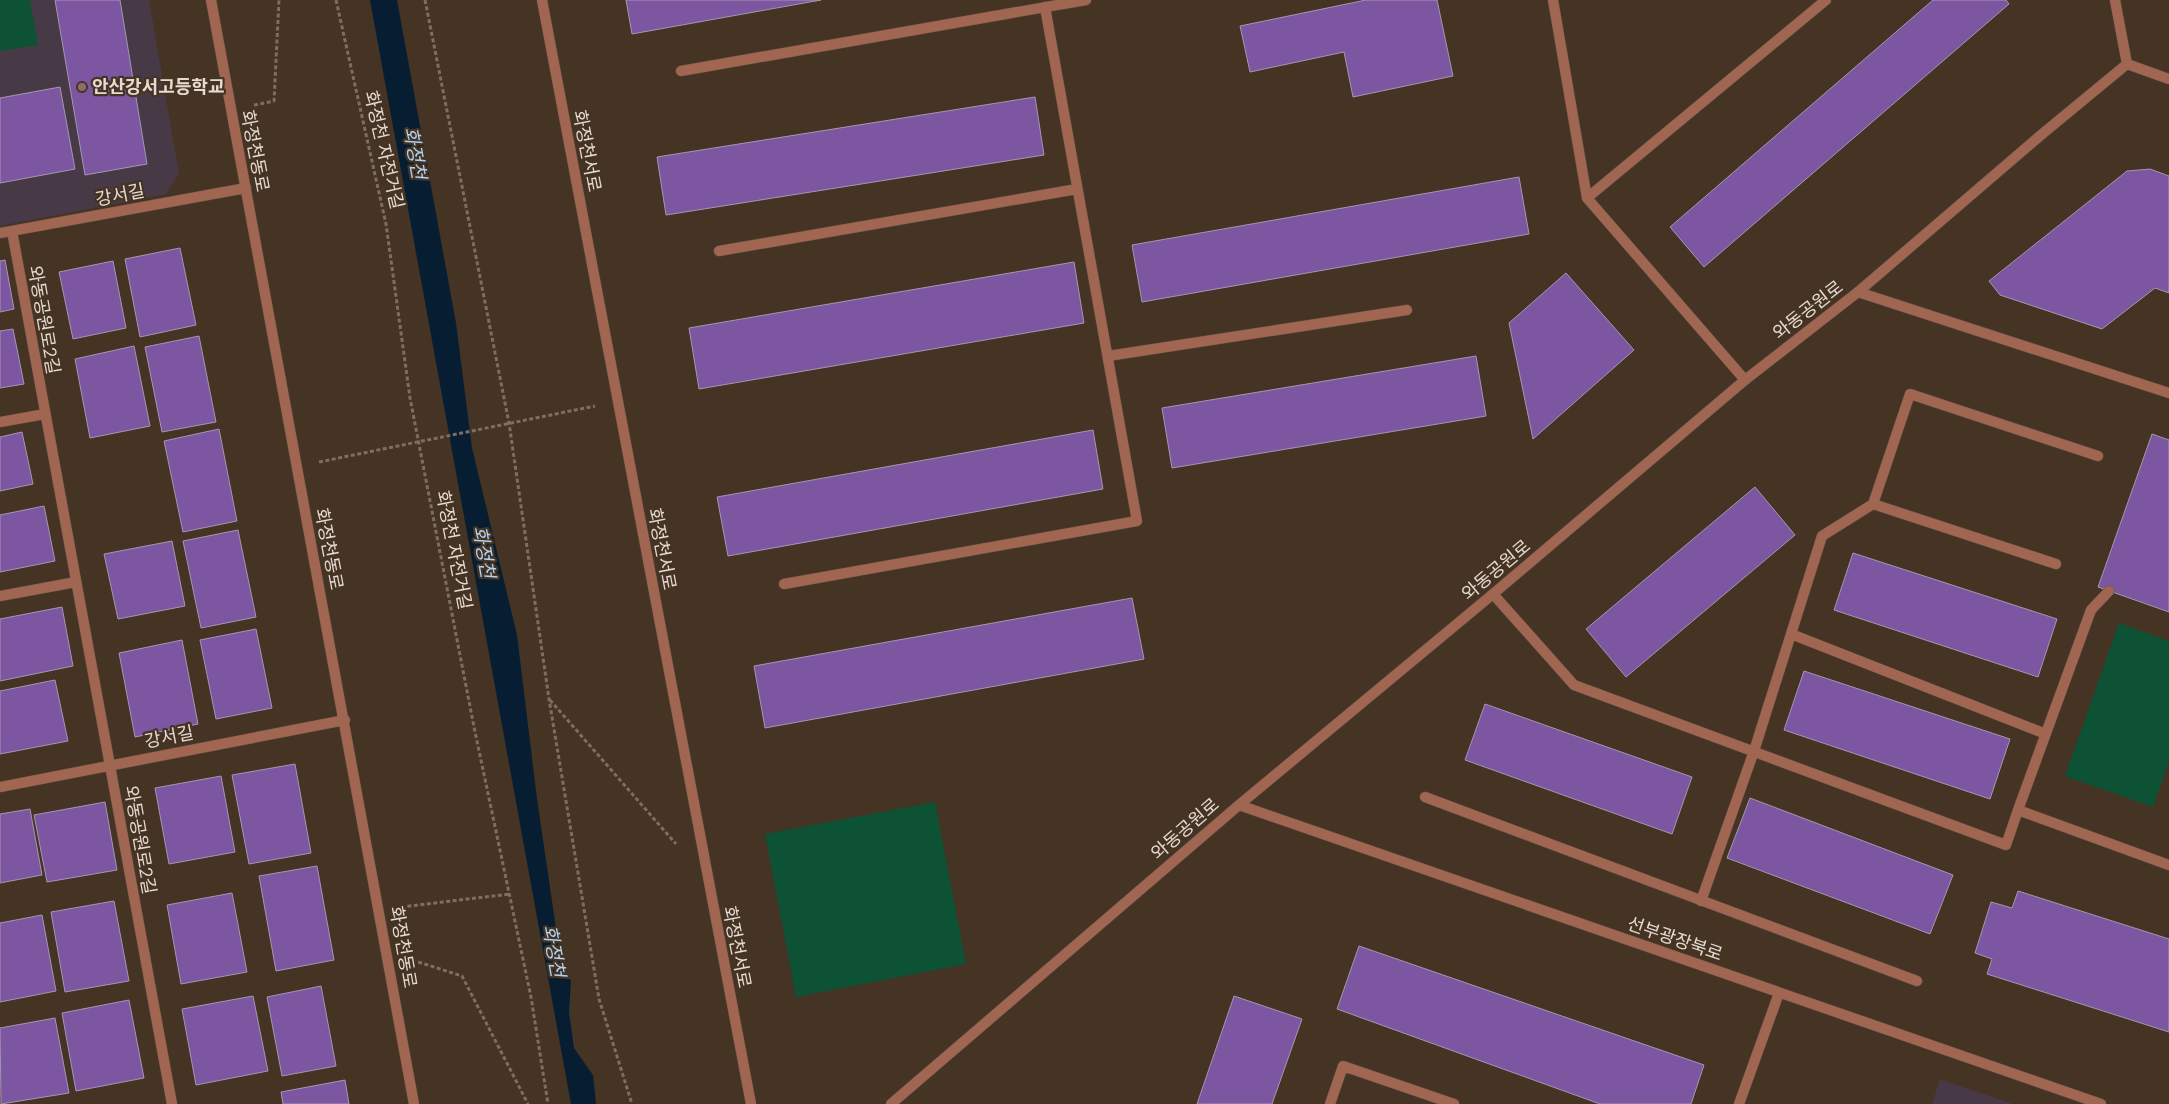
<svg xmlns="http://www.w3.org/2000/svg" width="2169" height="1104" viewBox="0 0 2169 1104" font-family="'DM Sans','Noto Sans KR',sans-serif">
<rect width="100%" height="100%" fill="#453324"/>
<path fill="#483947" d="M0 0H149L179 174 166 194 0 226Z
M1940 1079 2013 1104H1932Z"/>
<path fill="#0d5235" d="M0 0H30L38 45 0 51Z
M2119 623 2169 641V761L2153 807 2065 776Z
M935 802 966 964 796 997 765 834Z"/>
<path fill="#071e32" d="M370 0H397L456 323 472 448 517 635 537 799 563 976 571 980 569 1012 574 1048 593 1075 596 1104H571Z"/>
<path fill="#7d56a1" stroke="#a398b0" d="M55 0H120L147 164 85 175Z
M626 0H821L632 34Z
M1366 0H1437L1453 76 1353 97 1344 52 1250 72 1240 26Z
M1933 0H2006L2009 4 1704 267 1670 227Z
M60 87 75 169 0 183V98Z
M1035 97 1044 155 666 215 657 157Z
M2150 169 2169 176V293L2155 288 2102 329 2000 295 1989 281 2127 171Z
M1519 177 1529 234 1142 302 1132 245Z
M180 248 196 325 140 337 125 259Z
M5 260 14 309 0 312V261Z
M113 261 126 328 73 339 59 272Z
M1074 262 1084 323 699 389 689 328Z
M1566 273 1634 350 1533 439 1509 323Z
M13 329 24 384 0 388V331Z
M199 336 216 422 162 432 145 347Z
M134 346 150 426 90 438 75 359Z
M1476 356 1486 416 1172 468 1162 408Z
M219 429 237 521 183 532 164 441Z
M1093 430 1103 489 728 556 717 497Z
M22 432 33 484 0 491V437Z
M2152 434 2169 440V612L2098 587Z
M1755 487 1795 535 1626 677 1586 629Z
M44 506 55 561 0 572V515Z
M238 530 256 617 201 628 183 541Z
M172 541 185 606 118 619 104 554Z
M1853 553 2057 619 2038 677 1834 610Z
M1132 598 1144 659 765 728 754 666Z
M62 607 73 666 0 681V619Z
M256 629 272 708 216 719 200 640Z
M182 640 198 724 135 737 119 653Z
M1804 671 2010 739 1990 799 1784 730Z
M55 680 68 741 0 754V691Z
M1485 704 1692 777 1672 834 1465 760Z
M295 764 311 853 249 864 232 775Z
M221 776 235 852 169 864 155 788Z
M1750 798 1953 875 1930 934 1727 858Z
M105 802 117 870 47 882 34 815Z
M30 809 42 875 0 883V814Z
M317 866 334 960 276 971 259 876Z
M2018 891 2169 939V1032L1987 974 1992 959 1975 953 1991 902 2012 908Z
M232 893 247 972 181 984 167 905Z
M114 901 129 981 65 992 51 912Z
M42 915 56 991 0 1002V923Z
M1359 946 1704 1065 1691 1104H1600L1337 1009Z
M321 986 336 1066 282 1076 267 997Z
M253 996 268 1071 196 1085 182 1009Z
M1234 996 1302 1019 1272 1104H1197Z
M129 1000 144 1078 76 1091 62 1013Z
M55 1018 69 1093 1 1104 0 1028Z
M345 1080 349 1104H283L281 1092Z"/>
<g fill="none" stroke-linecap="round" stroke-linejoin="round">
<defs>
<path id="service" d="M1553 0 1587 198 1745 380
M681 71 1086 0
M1587 198 1826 0
M719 251 1077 189
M1858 292 2169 393
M1108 356 1407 310
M2056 564 1873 504 1910 394 2098 456
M784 584 1137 521 1045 7
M1493 594 1574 685 2006 845 2018 810 2169 865
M1791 634 2046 734
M1425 797 1917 981
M2018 810 2091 610 2109 591
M1701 901 1754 751 1822 536 1873 504
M1330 1104 1343 1066 1454 1104
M1739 1104 1779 993"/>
<path id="minor" d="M12 231 172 1104
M0 233 246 188
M0 422 45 414
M0 596 76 582
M0 787 345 720"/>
<path id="tertiary" d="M211 0 414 1104
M542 0 751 1104
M2115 0 2127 64 2169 79
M1239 805 2101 1104
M891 1104 1239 805 1493 594 1745 380 1858 292 2041 135 2127 64"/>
</defs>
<use href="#service" stroke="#625143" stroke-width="11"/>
<use href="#minor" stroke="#625143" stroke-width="11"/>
<use href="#tertiary" stroke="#625143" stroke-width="11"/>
<path stroke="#7e6e61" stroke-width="3" stroke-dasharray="4 2.5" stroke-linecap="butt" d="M336 0 386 224 410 398 474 727 531 997 548 1104
M425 0 509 423 549 699 599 999 632 1104
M254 105 274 101 279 0
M319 462 595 406
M550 700 676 844
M401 907 510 894
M412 960 462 976 528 1104"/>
<use href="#service" stroke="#a06652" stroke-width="10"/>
<use href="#minor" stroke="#a06652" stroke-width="10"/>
<use href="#tertiary" stroke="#a06652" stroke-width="10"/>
</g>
<circle fill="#8d6e63" stroke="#453324" stroke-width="2" cx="82" cy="87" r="5"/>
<g text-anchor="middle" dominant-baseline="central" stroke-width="4.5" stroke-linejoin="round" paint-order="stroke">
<g font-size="18" font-weight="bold" fill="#e6dad1" stroke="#453324" text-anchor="start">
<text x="92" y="87">안산강서고등학교</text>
</g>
<g font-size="18" fill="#e6dad1" stroke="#453324">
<text transform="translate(384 150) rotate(77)">화정천 자전거길</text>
<text transform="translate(255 151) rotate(79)">화정천동로</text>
<text transform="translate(587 151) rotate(79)">화정천서로</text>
<text transform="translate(120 195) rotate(-11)">강서길</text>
<text transform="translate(1808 310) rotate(-38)">와동공원로</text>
<text transform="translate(44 320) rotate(80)">와동공원로2길</text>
<text transform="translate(329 549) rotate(79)">화정천동로</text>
<text transform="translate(662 549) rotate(79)">화정천서로</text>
<text transform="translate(454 550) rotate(79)">화정천 자전거길</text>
<text transform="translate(1496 570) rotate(-40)">와동공원로</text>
<text transform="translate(169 737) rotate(-11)">강서길</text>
<text transform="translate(1185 829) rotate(-41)">와동공원로</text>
<text transform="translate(140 840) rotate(80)">와동공원로2길</text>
<text transform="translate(1675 939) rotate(19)">선부광장북로</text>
<text transform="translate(403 947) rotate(80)">화정천동로</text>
<text transform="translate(737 947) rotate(79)">화정천서로</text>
</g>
<g font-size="19" font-style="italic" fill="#b0d3f5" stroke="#453324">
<text transform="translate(415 153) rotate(80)">화정천</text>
<text transform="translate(484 552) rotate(80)">화정천</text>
<text transform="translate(554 951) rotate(80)">화정천</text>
</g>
</g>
</svg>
